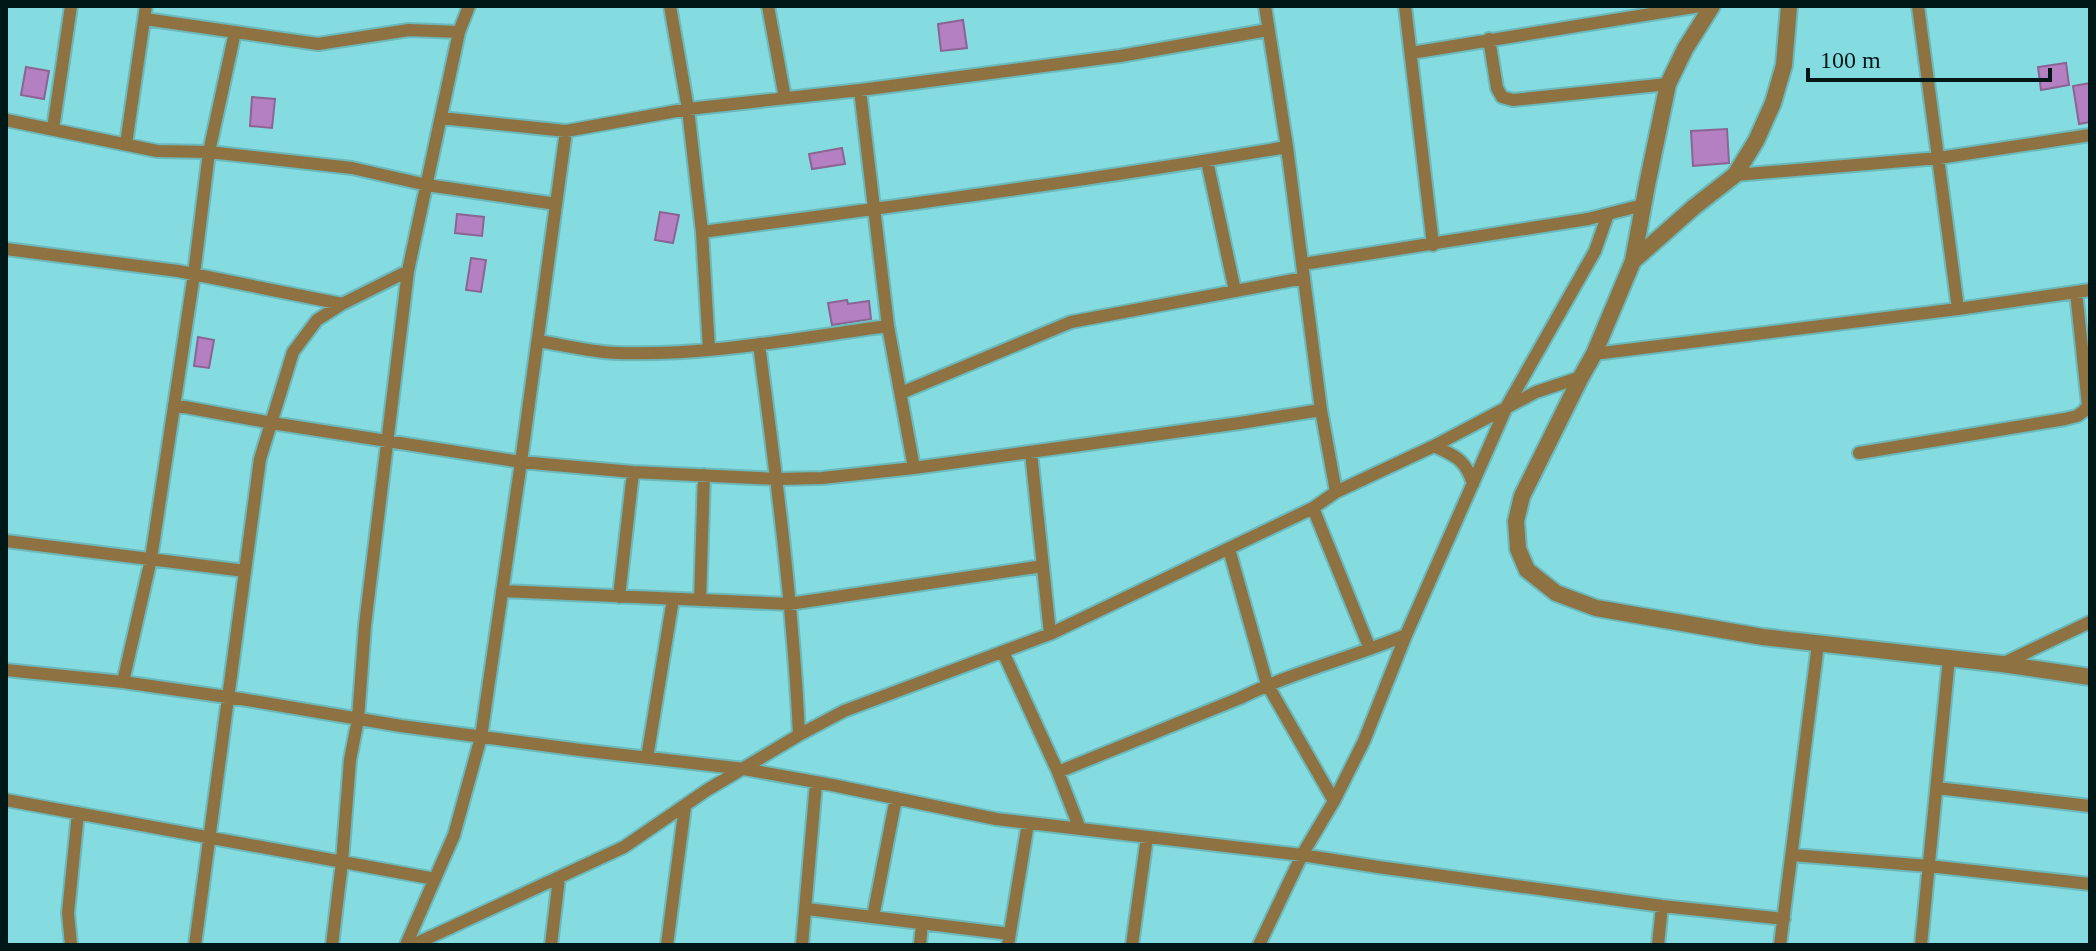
<svg xmlns="http://www.w3.org/2000/svg" width="2096" height="951" viewBox="0 0 2096 951" font-family="Georgia,serif">
<rect width="100%" height="100%" fill="#84dce0"/>
<path fill="#b580c1" stroke="#8b6494" stroke-width="2" d="M963 20 967 48 941 51 938 24Z
M2066 63 2069 85 2041 90 2038 67Z
M26 67 49 71 44 99 21 95Z
M2090 83V122L2079 124 2073 86Z
M252 97 275 99 272 128 250 126Z
M1727 129 1729 163 1693 166 1691 131Z
M842 148 845 164 812 169 809 154Z
M660 212 679 215 673 243 655 240Z
M457 214 484 217 482 236 455 233Z
M471 258 486 260 481 292 466 290Z
M847 300 848 304 869 301 871 319 832 325 828 303Z
M198 337 214 340 209 368 194 366Z"/>
<g fill="none" stroke-linecap="round" stroke-linejoin="round">
<defs>
<path id="minor" d="M670 6 688 109 702 232 709 349
M768 6 785 98
M1265 6 1287 147 1321 410 1336 492
M1405 6 1433 245
M1918 6 1958 309
M145 19 318 44 409 30 459 32
M1489 39 1497 88 1502 97 1513 100 1668 84
M1411 53 1700 6
M860 90 888 326 914 468
M441 118 566 131 688 109 860 90 1120 56 1268 30
M6 120 157 151 209 152 352 168 427 185 556 204
M53 129 71 6
M126 144 146 6
M1207 161 1235 291
M1735 175 1939 158 2090 135
M702 232C898 206 1093 180 1287 147
M6 249 178 271 342 304
M1303 264 1588 219 1643 205
M538 341C564 345 591 352 617 353 708 356 799 338 888 326
M759 344C776 474 793 604 799 735
M1594 354 1958 309 2090 290
M901 393 1071 322 1304 278
M174 405 272 423 521 462 633 472 777 479 822 478 914 468 1240 423 1321 410
M1434 446C1456 456 1466 460 1473 484
M1031 452 1050 634
M1859 453 2065 419 2077 416 2084 411 2088 405 2076 292
M1313 508 1370 649
M6 541 245 571
M1229 549 1267 684 1334 801
M502 591 789 604 1043 566
M619 597 633 472
M700 600 704 475
M1003 652 1058 772 1080 829
M2002 664 2090 622
M6 670 123 682 241 699 401 726 580 750 744 769 832 785 996 819 1302 855 1378 867 1662 906 1784 919
M123 682 151 559 194 274 209 152 235 32
M647 758 673 599
M1058 772 1240 698C1293 672 1351 658 1406 635L1507 406 1595 251 1608 214
M1937 788 2090 806
M6 800 435 879
M1792 855 1929 866 2090 884
M807 909 1010 934
M873 917 896 798
M71 945 68 913 78 813
M195 945 260 459 293 352 317 320 342 304 408 271
M332 945 342 862 350 760 358 719 365 625 408 271 459 32 469 6
M406 945 454 835 481 737 521 462 566 131
M413 945 624 847 707 790 799 735 844 711 1050 634 1313 508 1336 492 1434 446 1536 392 1581 377
M551 945 559 878
M667 945 685 806
M802 945 816 783
M920 945 922 923
M1008 945 1028 823
M1132 945 1147 837
M1259 945 1302 855 1334 801 1364 741 1406 635
M1658 945 1662 906
M1780 945 1818 644
M1921 945 1949 658"/>
<path id="tertiary" d="M1712 6 1685 49 1668 84 1647 185 1633 261 1594 354 1581 377 1522 496 1516 521 1517 534 1518 549 1527 570 1556 593 1596 608 1763 637 2002 664 2090 677
M1633 261 1694 207 1735 175 1756 141 1773 103 1784 65 1789 6"/>
</defs>
<use href="#minor" stroke="#6cb9bc" stroke-width="16"/>
<use href="#tertiary" stroke="#6cb9bc" stroke-width="20"/>
<use href="#minor" stroke="#8f7241" stroke-width="12"/>
<use href="#tertiary" stroke="#8f7241" stroke-width="16"/>
</g>
<rect width="2096" height="951" fill="none" stroke="#001718" stroke-width="16"/>
<path d="M1808 68v12h242v-12" fill="none" stroke="#001718" stroke-width="4"/>
<text x="1820" y="68" font-size="24" fill="#001718" stroke="#84dce0" stroke-width="6" paint-order="stroke">100 m</text>
</svg>
